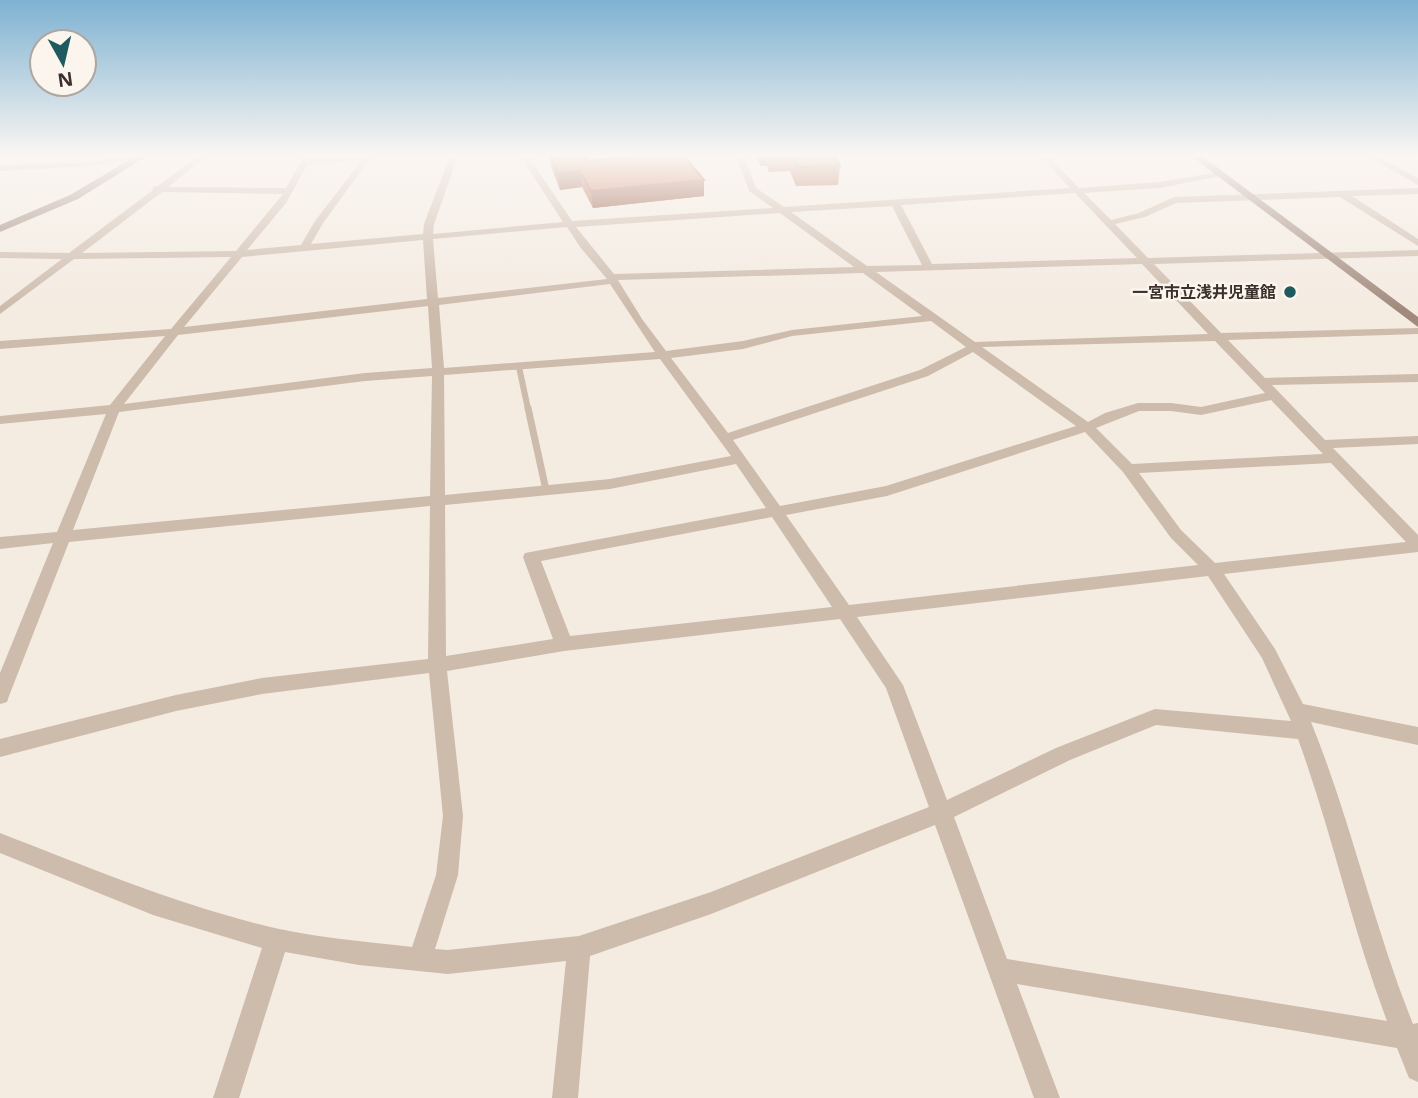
<svg xmlns="http://www.w3.org/2000/svg" width="1418" height="1098" viewBox="0 0 1418 1098" font-family="'Open Sans','Noto Sans JP',sans-serif">
<rect width="100%" height="100%" fill="#f4ebe1"/>
<g fill="none" stroke-linecap="round" stroke-linejoin="round">
<path stroke="#cdbbac" stroke-width="6" d="M519 367 528 409"/>
<path stroke="#cdbbac" stroke-width="7" d="M528 408 546 490"/>
<path fill="#cdbbac" fill-rule="evenodd" d="M135 156H158L90 166 0 171V165L90 162Z
M198 156H207L168 187 286 188 304 156H312L310 160 372 156 323 223 311 244 423 234 424 224 450 156H458L434 224 433 234 563 222 520 156H528L572 221 773 208 749 191 736 156H744L756 188 784 207 1070 188 1040 156H1048L1079 188 1160 182 1221 172 1225 175 1160 188 1084 193 1111 220 1139 213 1174 197 1418 188V194L1352 196 1418 239V246L1340 197 1176 203 1145 217 1115 224 1148 258 1418 250V256L1154 264 1221 333 1418 328V334L1228 340 1265 378 1418 374V382L1272 385 1325 440 1418 436V444L1333 448 1418 535V552L1224 574 1275 649 1303 704 1418 727V745L1311 722C1351 820 1373 925 1413 1024L1418 1023V1082L1409 1078 1397 1048 1017 984 1060 1098H1034L935 825 711 914 590 956 578 1098H552L566 961 448 974 359 965 285 952 239 1098H213L262 948 153 915 0 853V833C85 866 169 901 258 924 308 937 361 941 412 947L436 875 443 816 429 673 262 694 176 711 0 757V739L176 695 262 678 428 659 430 506 69 542 9 696 7 702 0 704V673L53 543 0 549V537L57 532 106 414 0 424V416L110 405 165 336 0 349V341L171 329 231 257 74 259 0 314V306L62 259 0 258V252L69 253 153 190V187L158 186ZM362 160 315 221 301 245 247 250 286 203 307 165ZM162 192 283 194 236 251 82 253ZM1075 193 1137 258 932 264 901 205ZM892 206 922 265 867 266 791 212ZM780 213 854 267 614 274 576 227ZM567 227 580 247 607 279 438 298 433 239ZM423 240 427 299 184 327 242 257ZM1142 264 1208 334 975 342 876 272ZM863 273 922 316 792 330 743 341 666 351 642 319 618 280ZM610 284 655 352 444 368 439 305ZM428 306 432 368 365 373 124 404 178 335ZM931 321 966 347 920 370 728 433 671 358 743 349 792 336ZM1215 341 1265 393 1201 407 1171 403H1138L1105 413 1088 422 982 347ZM973 352 1076 426 886 486 780 506 733 440 928 376ZM660 359 731 456 610 479 445 495 444 375ZM432 376 430 496 73 530 119 412 365 381ZM1271 400 1323 454 1132 464 1096 428 1139 411H1171L1201 415ZM1085 432 1123 472 1171 538 1198 565 849 605 786 515 887 496ZM1331 463 1406 542 1215 563 1181 530 1139 473ZM736 464 766 508 525 553 523 557 553 639 446 656 445 505 610 489ZM772 517 832 607 570 636 541 561ZM1208 576 1262 658 1291 721 1155 709 1056 748 947 800 903 685 857 617ZM840 619 886 688 929 807 711 892 579 936 448 950 435 949 458 875 463 816 447 671 564 651ZM1156 725 1298 739C1332 832 1352 929 1387 1021L1007 959 954 817 1070 760Z
M1367 156H1377L1418 178V185Z"/>
<path fill="#a18a7d" fill-rule="evenodd" d="M136 156H147L78 199 0 232V225L70 195Z
M1191 156H1202L1418 317V327Z"/>
</g>
<path fill="#ac5a40" d="M550 156H586L589 161 704 180V196L593 208 582 187 560 190 551 166Z
M756 156H835L840 166 838 185 796 186 790 171 769 172 767 166H760Z"/>
<path fill="#8c4a34" d="M760 156H767V166H760Z
M580 171 582 187 560 190 558 173Z
M704 180V196L593 208 591 191Z"/>
<path fill="#c8694b" stroke="#8c4a34" stroke-width="2" d="M551 156H586L589 161 634 156H684L704 180 591 191 580 171 558 173Z
M793 156H835L840 166 797 167Z"/>
<linearGradient id="sky" x2="0" y2="1"><stop stop-color="#7eb2d2"/><stop offset="0.5" stop-color="#faf6f2"/><stop offset="1" stop-color="#faf6f2" stop-opacity="0"/></linearGradient>
<rect width="1418" height="310" fill="url(#sky)"/>
<circle fill="#1f5a5e" stroke="#fbf5ee" stroke-width="2.5" cx="1290" cy="292" r="7"/>
<g text-anchor="middle" dominant-baseline="central" stroke-width="5" stroke-linejoin="round" paint-order="stroke">
<g font-size="16" font-weight="bold" fill="#3b302b" stroke="#fbf5ee" text-anchor="end">
<text x="1276" y="292">一宮市立浅井児童館</text>
</g>
</g>
<g transform="translate(63 63) rotate(172)"><circle r="33" fill="#fbf5ee" stroke="#aea6a0" stroke-width="2"/>
<path d="M0-5L12 26L0 18L-12 26Z" fill="#1f5a5e"/>
<text y="-10" font-size="19" font-weight="bold" text-anchor="middle" fill="#3b302b">N</text>
</g>
</svg>
